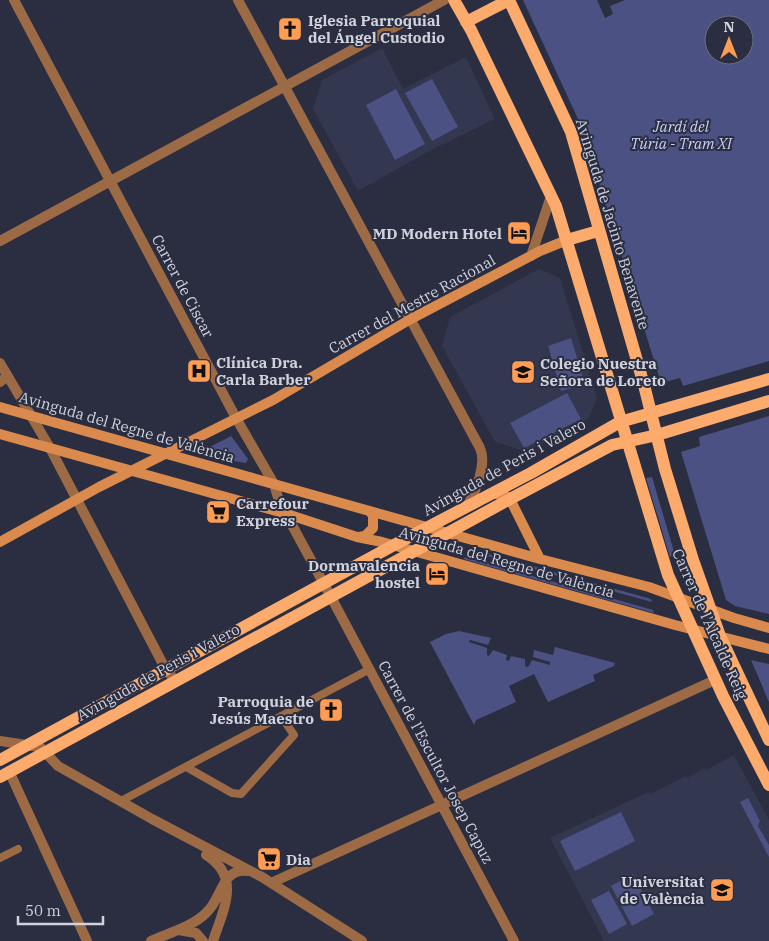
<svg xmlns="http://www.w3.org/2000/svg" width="769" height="941" viewBox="0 0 769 941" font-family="'IBM Plex Serif',serif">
<rect width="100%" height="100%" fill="#2b2e40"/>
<path fill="#33374f" d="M382 48 403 89 466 57 495 119 433 149 358 191 313 109 322 80Z
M539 269 560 278 597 398 589 418 527 452 495 442 442 346 450 317Z
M734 755 769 820V941H604L550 838 648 792 650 794 686 776 687 778 704 768 706 770Z"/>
<path fill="#4b5182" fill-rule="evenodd" d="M523 0H597L605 18 613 14 610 6 625 0H769V361L683 386 680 378 661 383 597 176 603 173ZM714 25H744V55H714Z
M432 79 458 127 432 141 405 93Z
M396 89 425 144 395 160 366 105Z
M571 338 585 384 561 391 548 346Z
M567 393 581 419 524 448 510 423Z
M769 416V614L735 606 726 600 681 452 700 446 699 437Z
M231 436 248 459 246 463 221 459 207 452 208 448Z
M652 477 675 555 670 557 646 478Z
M478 551 651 599 652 602 475 553Z
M466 557 653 610 654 613 463 559Z
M459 631 491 638 488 645 470 640 469 642 487 648V655L489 656 493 650 507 655 506 660 509 661 511 656 525 659V666L528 667 532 660 550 665V662L533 657 534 650 553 655 555 647 615 663 614 666 593 675 595 681 548 702 534 674 509 686 516 702 476 720 474 725 430 642 446 634Z
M751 660 769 664V702Z
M748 798 760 821 758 826 769 845V857L740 802Z
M621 812 635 841 575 871 560 841Z
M633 874 654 914 632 926 611 886Z
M609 891 627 924 609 934 591 900Z"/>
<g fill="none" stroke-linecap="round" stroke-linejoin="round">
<path stroke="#9d6a46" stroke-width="8" d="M188 768 232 793 241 794 294 735 281 716
M121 801 370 669
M0 858 18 849"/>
<path stroke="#9d6a46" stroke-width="10" d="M238 0 480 448C487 464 476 491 467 506
M0 241 444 0
M531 256 551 196
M0 382 7 376
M236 418 274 484 279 501 331 597
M50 448 166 670 176 681
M0 741 40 747 58 766 152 819 262 877 362 941
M9 771 87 941
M206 855C242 877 223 910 213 941
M271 883 715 680
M178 930 196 933 203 941
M151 941C169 933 194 926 207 912 222 898 222 867 248 871"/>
<path stroke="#9d6a46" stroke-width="10" d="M14 0 236 418
M0 363 50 448
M331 597 514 941"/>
<path stroke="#db8a4d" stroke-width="10" d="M0 407 540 559 649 587 734 618 769 628
M0 434 287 514 357 537 382 542 675 625 769 649
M490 494H503L510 499 540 559
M358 537 365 536 373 528V515L369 511
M0 542 99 487 273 400 409 320 540 251 567 240"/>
<path stroke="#fdaa6d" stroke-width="12" d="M454 0 471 30 556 206 668 575 723 696 769 785
M509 0 571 132 644 385 665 469 693 560 720 636 769 740
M466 22 509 0
M567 240 598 231
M0 760 394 545 531 473 620 422 769 379
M0 777 510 499 612 445 657 435 769 401"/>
</g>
<defs>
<symbol id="church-square" viewBox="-11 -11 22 22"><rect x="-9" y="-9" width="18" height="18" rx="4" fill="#fc9d53" stroke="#2b2e40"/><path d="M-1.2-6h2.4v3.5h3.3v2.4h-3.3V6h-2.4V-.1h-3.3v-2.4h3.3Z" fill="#111"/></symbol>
<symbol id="hotel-square" viewBox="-11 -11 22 22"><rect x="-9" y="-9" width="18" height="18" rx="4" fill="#fc9d53" stroke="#2b2e40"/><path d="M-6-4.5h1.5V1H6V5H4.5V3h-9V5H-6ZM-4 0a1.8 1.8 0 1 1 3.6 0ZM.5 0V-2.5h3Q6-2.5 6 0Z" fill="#111"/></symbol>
<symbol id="hospital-square" viewBox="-11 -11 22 22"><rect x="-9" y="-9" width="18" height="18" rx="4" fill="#fc9d53" stroke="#2b2e40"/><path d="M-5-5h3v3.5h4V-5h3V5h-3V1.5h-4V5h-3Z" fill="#111"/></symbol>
<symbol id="school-square" viewBox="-11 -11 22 22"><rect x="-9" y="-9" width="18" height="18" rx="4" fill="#fc9d53" stroke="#2b2e40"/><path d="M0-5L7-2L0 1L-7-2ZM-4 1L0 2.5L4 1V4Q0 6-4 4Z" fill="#111"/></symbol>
<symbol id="supermarket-square" viewBox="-11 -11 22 22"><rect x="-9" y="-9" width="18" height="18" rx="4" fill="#fc9d53" stroke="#2b2e40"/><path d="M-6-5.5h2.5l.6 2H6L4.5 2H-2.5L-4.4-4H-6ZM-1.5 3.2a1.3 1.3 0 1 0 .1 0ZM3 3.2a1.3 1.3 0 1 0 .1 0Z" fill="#111"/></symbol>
<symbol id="university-square" viewBox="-11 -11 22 22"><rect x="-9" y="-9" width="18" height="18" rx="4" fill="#fc9d53" stroke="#2b2e40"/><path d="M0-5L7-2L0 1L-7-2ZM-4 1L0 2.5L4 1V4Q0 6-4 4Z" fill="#111"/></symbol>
</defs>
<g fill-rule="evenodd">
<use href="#church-square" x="276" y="15" width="28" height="28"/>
<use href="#hotel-square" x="505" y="219" width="28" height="28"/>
<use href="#hospital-square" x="185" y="357" width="28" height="28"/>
<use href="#school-square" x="509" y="358" width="28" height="28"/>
<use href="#supermarket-square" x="204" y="498" width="28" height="28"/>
<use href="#hotel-square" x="423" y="560" width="28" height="28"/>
<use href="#church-square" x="317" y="696" width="28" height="28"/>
<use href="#supermarket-square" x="255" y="845" width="28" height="28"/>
<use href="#university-square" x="708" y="876" width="28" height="28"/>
</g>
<g text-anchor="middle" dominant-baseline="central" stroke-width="4" stroke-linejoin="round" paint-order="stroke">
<g font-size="15" font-weight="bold" fill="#d0d3de" stroke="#2b2e40" text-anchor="start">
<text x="308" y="20">Iglesia Parroquial<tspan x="308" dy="17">del Ángel Custodio</tspan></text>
<text x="502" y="233" text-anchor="end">MD Modern Hotel</text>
<text x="216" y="362">Clínica Dra.<tspan x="216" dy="17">Carla Barber</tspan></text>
<text x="540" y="363">Colegio Nuestra<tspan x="540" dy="17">Señora de Loreto</tspan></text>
<text x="236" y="503">Carrefour<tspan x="236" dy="17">Express</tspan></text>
<text x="420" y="565" text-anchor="end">Dormavalencia<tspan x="420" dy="17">hostel</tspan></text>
<text x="314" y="701" text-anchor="end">Parroquia de<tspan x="314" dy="17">Jesús Maestro</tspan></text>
<text x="286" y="859">Dia</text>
<text x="704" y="881" text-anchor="end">Universitat<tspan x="704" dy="17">de València</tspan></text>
</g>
<g font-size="15" font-style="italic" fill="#c9d0fc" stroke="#2b2e40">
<text x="681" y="126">Jardí del<tspan x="681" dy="17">Túria - Tram XI</tspan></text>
</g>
<g font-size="15" fill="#d0d3de" stroke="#2b2e40">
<text transform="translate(613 224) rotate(73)">Avinguda de Jacinto Benavente</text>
<text transform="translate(183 286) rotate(62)">Carrer de Ciscar</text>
<text transform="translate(412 304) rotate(-29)">Carrer del Mestre Racional</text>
<text transform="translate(127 427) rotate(16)">Avinguda del Regne de València</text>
<text transform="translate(504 467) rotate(-29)">Avinguda de Peris i Valero</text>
<text transform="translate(507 562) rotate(16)">Avinguda del Regne de València</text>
<text transform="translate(710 624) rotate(66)">Carrer de l'Alcalde Reig</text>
<text transform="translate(158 672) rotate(-29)">Avinguda de Peris i Valero</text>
<text transform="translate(436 762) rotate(62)">Carrer de l'Escultor Josep Capuz</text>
</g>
</g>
<g transform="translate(729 40)"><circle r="24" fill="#2b2e40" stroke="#6d707f"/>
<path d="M0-4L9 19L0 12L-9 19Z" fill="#fc9d53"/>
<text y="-8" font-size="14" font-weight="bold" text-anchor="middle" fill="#d0d3de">N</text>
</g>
<path d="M18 916v8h85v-8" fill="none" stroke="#d0d3de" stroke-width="2.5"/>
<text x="25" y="916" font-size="15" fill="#d0d3de" stroke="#2b2e40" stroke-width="4" paint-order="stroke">50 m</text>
</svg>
